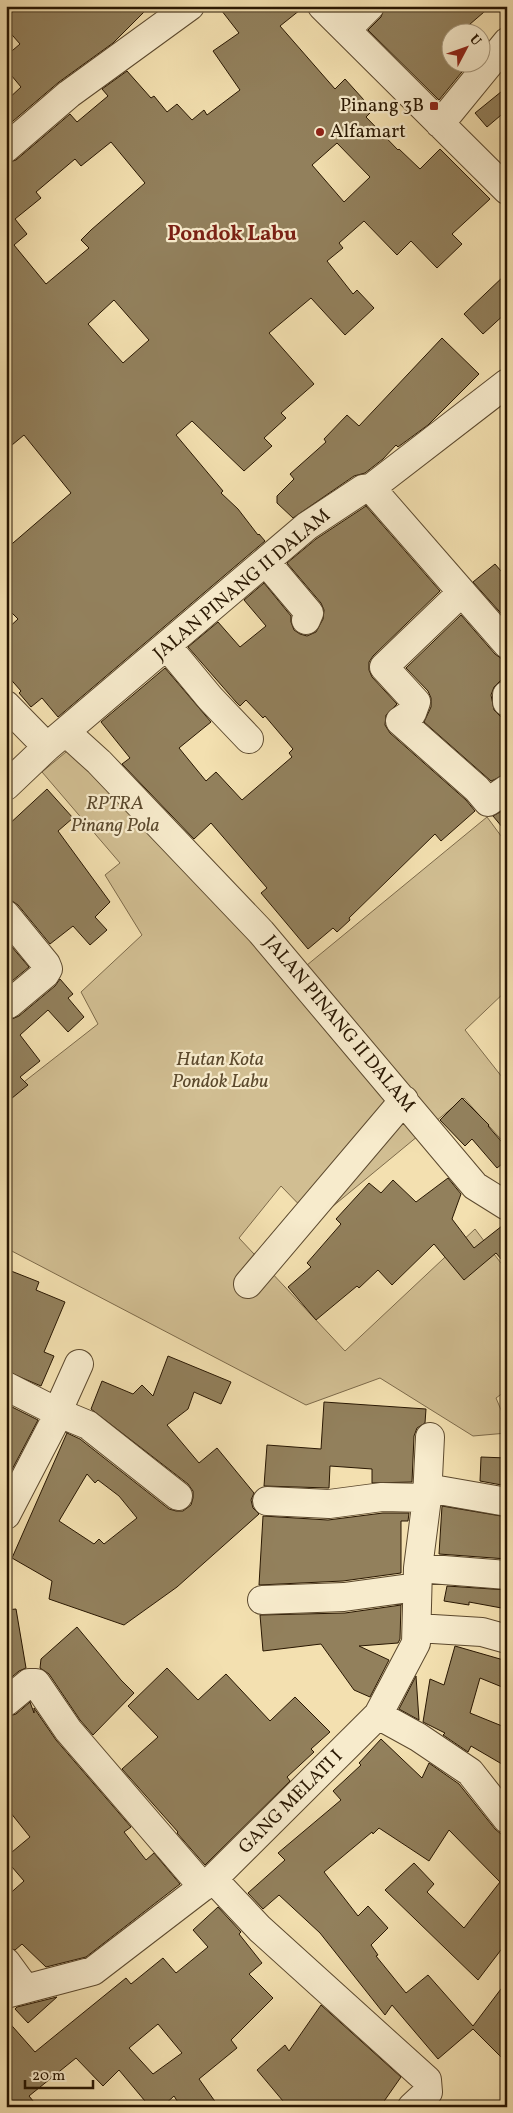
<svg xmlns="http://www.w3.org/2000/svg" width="513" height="2113" viewBox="0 0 513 2113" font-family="Vollkorn,serif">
<rect width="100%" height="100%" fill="#f3e0b0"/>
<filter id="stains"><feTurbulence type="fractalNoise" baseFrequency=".004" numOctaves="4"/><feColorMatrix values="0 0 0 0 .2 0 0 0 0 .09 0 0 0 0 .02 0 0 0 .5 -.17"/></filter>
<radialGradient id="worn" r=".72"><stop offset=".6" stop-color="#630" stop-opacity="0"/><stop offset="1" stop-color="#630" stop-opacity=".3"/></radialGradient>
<path fill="#d1be92" stroke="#7d6a4a" d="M84 737 301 970 487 817 507 844V990L465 1030 502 1077 507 1074V1146L464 1098 315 1221 281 1186 239 1238 345 1351 475 1229 507 1271V1390L496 1398 507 1424V1433L473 1436 380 1378 306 1405 6 1248V1096L98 1024 81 992 142 935 105 875 120 863 42 772Z"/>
<path fill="#92805c" stroke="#291702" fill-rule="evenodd" d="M6 6H150L113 43 59 82 6 127V101L21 87 6 69V56L20 44 6 28Z
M218 6H305L280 26 335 89 345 79 373 110 366 117 398 150 399 149 420 169 440 149 490 199 452 234 462 244 437 268 411 241 397 255 364 221 339 243 343 248 327 261 353 294 357 290 374 308 345 335 311 298 269 333 314 384 281 413 286 418 264 438 272 446 244 471 192 421 176 435 223 491 221 493 238 509 258 535 259 534 265 541 58 717 42 698 31 707 19 693 21 691 6 674V630L18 619 6 607V549L71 493 24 435 6 450V163L16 160 70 114 77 122 108 96 102 89 127 71 151 98 154 96 167 112 177 104 192 120 204 110 207 115 240 90 213 51 239 33ZM111 142 145 183 91 230 81 240 89 248 46 284 14 245 27 234 15 219 41 198 36 192 75 159 81 166ZM337 143 370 177 344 202 312 165ZM114 300 149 340 123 363 88 324Z
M385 6H491L462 31 464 32H450V62H470L439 100 368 30 381 17Z
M507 87V110L487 127 475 113Z
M507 273V312L483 334 464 314Z
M442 338 479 374 428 425 398 447 396 445 383 459 365 473 354 476 293 518 277 503V496L294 479 290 474 326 442 324 439 347 415 359 426Z
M366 506 440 591 373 656 369 662V670L372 677 397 704 386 715 385 725 390 733 466 800 475 811 441 841 435 834 349 918 350 920 337 932 333 928 308 949 261 893 267 888 211 823 194 839 122 764 130 758 101 722 165 668 211 722 179 748 206 781 216 772 242 800 292 757 289 753 293 749 265 716 263 718 246 700 240 706 236 702 188 647 218 622 240 647 266 626 244 600 264 583 291 616V622L294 630 300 634 307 636 316 632 323 619 324 610 321 603 287 563 316 539Z
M495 564 507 578V620L473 582Z
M461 615 495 654 502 659H507V679L500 681 494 687 491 695 494 710 500 716 507 718V774L491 781 424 722 431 707V698L428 691 406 668Z
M47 789 73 818 58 831 110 902 95 917 107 930 90 945 73 926 50 944 18 905 12 901 6 900V827Z
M507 808V833L493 816Z
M6 940 29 967 6 986Z
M60 979 73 994 68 998 84 1017 68 1032 48 1010 20 1035 40 1061 20 1077 28 1085 6 1103V1019H12L19 1016 55 986Z
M462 1098 489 1125 488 1126 507 1148V1160L497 1168 472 1139 465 1146 440 1120Z
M448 1178 461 1194 452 1219 474 1248 507 1222V1266L496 1253 464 1280 434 1244 392 1285 378 1270 359 1288 357 1286 316 1320 288 1287 311 1267 307 1263 341 1224 336 1219 369 1183 381 1193 393 1180 416 1202Z
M6 1269 39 1282 36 1290 65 1302 44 1352 54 1356 41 1386 6 1371Z
M168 1356 231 1382 221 1404 194 1392 188 1409 167 1425 199 1463 217 1448 254 1493 251 1500 253 1508 259 1514 177 1587 124 1625 49 1599 52 1581 12 1558 67 1433 80 1439 169 1509 176 1511H183L191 1505 193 1498V1491L188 1484 91 1409 102 1381 133 1394 142 1385 153 1396ZM87 1474 95 1483 98 1480 119 1496 137 1518 104 1544 99 1539 94 1544 59 1521Z
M324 1402 426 1409 425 1423 417 1428 414 1436 412 1482 372 1483V1469L330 1466 329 1488 264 1486 267 1445 321 1449Z
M6 1404 38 1420 6 1481Z
M481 1457 507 1458V1486L480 1481Z
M442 1506 507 1517V1559L439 1554Z
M383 1513H409L408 1521H401V1573L343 1581 259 1585 263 1516 328 1520Z
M447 1586 507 1590V1609L469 1602V1605L444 1601Z
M401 1605 400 1639 398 1643 359 1646 389 1660 370 1697 354 1690 321 1644 263 1651 260 1615 345 1613Z
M16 1609 26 1668 19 1671 6 1682V1610Z
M77 1627 121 1680 134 1693 93 1735 80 1720 49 1674 40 1668 41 1659Z
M455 1646 507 1661V1689L480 1678 470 1713 507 1728V1767L471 1746 468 1752 443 1735 445 1733 423 1722 430 1679 444 1685Z
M167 1668 198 1700 226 1674 270 1721 295 1697 330 1732 311 1749 314 1752 287 1777 290 1781 205 1865 177 1833 178 1832 122 1769 158 1737 128 1706Z
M416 1676 419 1720 399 1709Z
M30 1702 34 1713V1708L56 1740 131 1827 124 1832 146 1860 154 1853 180 1884 86 1957 46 1967 22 1944 15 1950 6 1947V1897L24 1881 6 1860V1857L30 1837 6 1807V1717L16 1714Z
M381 1739 422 1778 429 1763 459 1784 495 1829 507 1839V1942L478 1980 385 1890 414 1863 434 1884 427 1892 464 1928 500 1882 449 1830 429 1861 379 1828 373 1834 372 1832 324 1872 358 1916 368 1906 388 1928 371 1945 378 1955 376 1956 406 1993 428 1975 473 2026 507 1981V2063L473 2029 438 2059 392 2005 385 2015 320 1933 279 1895 263 1909 248 1893 285 1860 278 1853 341 1800 333 1791 361 1765 359 1763Z
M218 1907 241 1932 239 1934 262 1963 249 1974 273 1998 231 2040 237 2048 199 2079 219 2107H181L174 2096 162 2107H150L119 2070 103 2086 76 2058 29 2096 38 2107H6V2078L11 2074 6 2019 35 2052 126 1978 131 1984 163 1958 176 1973 208 1947 193 1930ZM158 2024 182 2053 153 2074 129 2048Z
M57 1997 28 2023 15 2009 17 2007Z
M321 2005 401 2077 380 2107H288L257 2070 285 2045 289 2051Z"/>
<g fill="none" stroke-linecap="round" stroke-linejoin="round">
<defs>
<path id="minor" d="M322 6 507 190
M346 30 370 6
M440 124 507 42
M6 148 69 94 190 6
M371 488 507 644
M266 562 309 613 306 620
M461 593 384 667 416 702 412 713 400 721 477 789 488 802 507 789
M167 646 210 698 249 739
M507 695V702
M6 705 47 747
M67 733 99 762 261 932 475 1186 507 1206
M6 786 47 747 307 526 363 489 371 488 507 383
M6 915 46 964 48 969 45 974 9 1004
M248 1284 404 1100
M6 1386 59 1413 88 1425 178 1496
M427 1488 507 1502
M267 1501 329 1504 382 1497 427 1498
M6 1515 59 1413 61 1404 79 1364
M418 1568 507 1575
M262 1600 344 1597 417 1587
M417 1628 482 1632 507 1639
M6 1702 29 1683H36L68 1730 203 1887
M378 1715 418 1737 470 1772 507 1819
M213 1879 260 1929 427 2080 428 2092 412 2107
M6 1962 25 1988
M6 1994 93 1971 213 1879 378 1715 416 1643 418 1568 427 1498 430 1437"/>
</defs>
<use href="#minor" stroke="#5c492e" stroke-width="30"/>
<use href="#minor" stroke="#f7ebcc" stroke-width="28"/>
</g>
<g fill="#8f2418" stroke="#f7ebcc" stroke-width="2">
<rect x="429" y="101" width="10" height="10" rx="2.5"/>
<circle cx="320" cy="132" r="5"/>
</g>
<g text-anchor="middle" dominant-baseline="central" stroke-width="4.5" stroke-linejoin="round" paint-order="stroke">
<g font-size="19" fill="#291702" stroke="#f7ebcc" text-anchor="end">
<text x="424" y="106">Pinang 3B</text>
<text x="330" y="132" text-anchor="start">Alfamart</text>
</g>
<g font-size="19" fill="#291702" stroke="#f7ebcc">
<text transform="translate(242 585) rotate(-40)">JALAN PINANG II DALAM</text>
<text transform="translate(339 1024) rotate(50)">JALAN PINANG II DALAM</text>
<text transform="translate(291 1802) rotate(-45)">GANG MELATI I</text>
</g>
<g font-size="19" font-style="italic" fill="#5b492d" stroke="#f7ebcc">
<text x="115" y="804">RPTRA<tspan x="115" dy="22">Pinang Pola</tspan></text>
<text x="220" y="1060">Hutan Kota<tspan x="220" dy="22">Pondok Labu</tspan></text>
</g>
<g font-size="21" font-weight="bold" fill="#7a1f14" stroke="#f7ebcc">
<text x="232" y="234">Pondok Labu</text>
</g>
</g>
<rect width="513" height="2113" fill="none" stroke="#f3e0b0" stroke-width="25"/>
<rect x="8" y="8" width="498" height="2098" fill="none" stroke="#291702" stroke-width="2.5"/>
<rect x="12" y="12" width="488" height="2088" fill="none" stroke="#291702"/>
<g transform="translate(466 48) rotate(49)"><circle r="24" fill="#f7ebcc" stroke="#a5967b"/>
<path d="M0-4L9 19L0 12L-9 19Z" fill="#8f2418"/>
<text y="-8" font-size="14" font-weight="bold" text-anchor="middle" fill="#291702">U</text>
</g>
<path d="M25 2080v8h68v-8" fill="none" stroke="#291702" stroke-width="2.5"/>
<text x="32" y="2080" font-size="15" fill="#291702" stroke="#f7ebcc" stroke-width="4" paint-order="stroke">20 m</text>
<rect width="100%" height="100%" filter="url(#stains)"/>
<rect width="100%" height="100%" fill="url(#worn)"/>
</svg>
